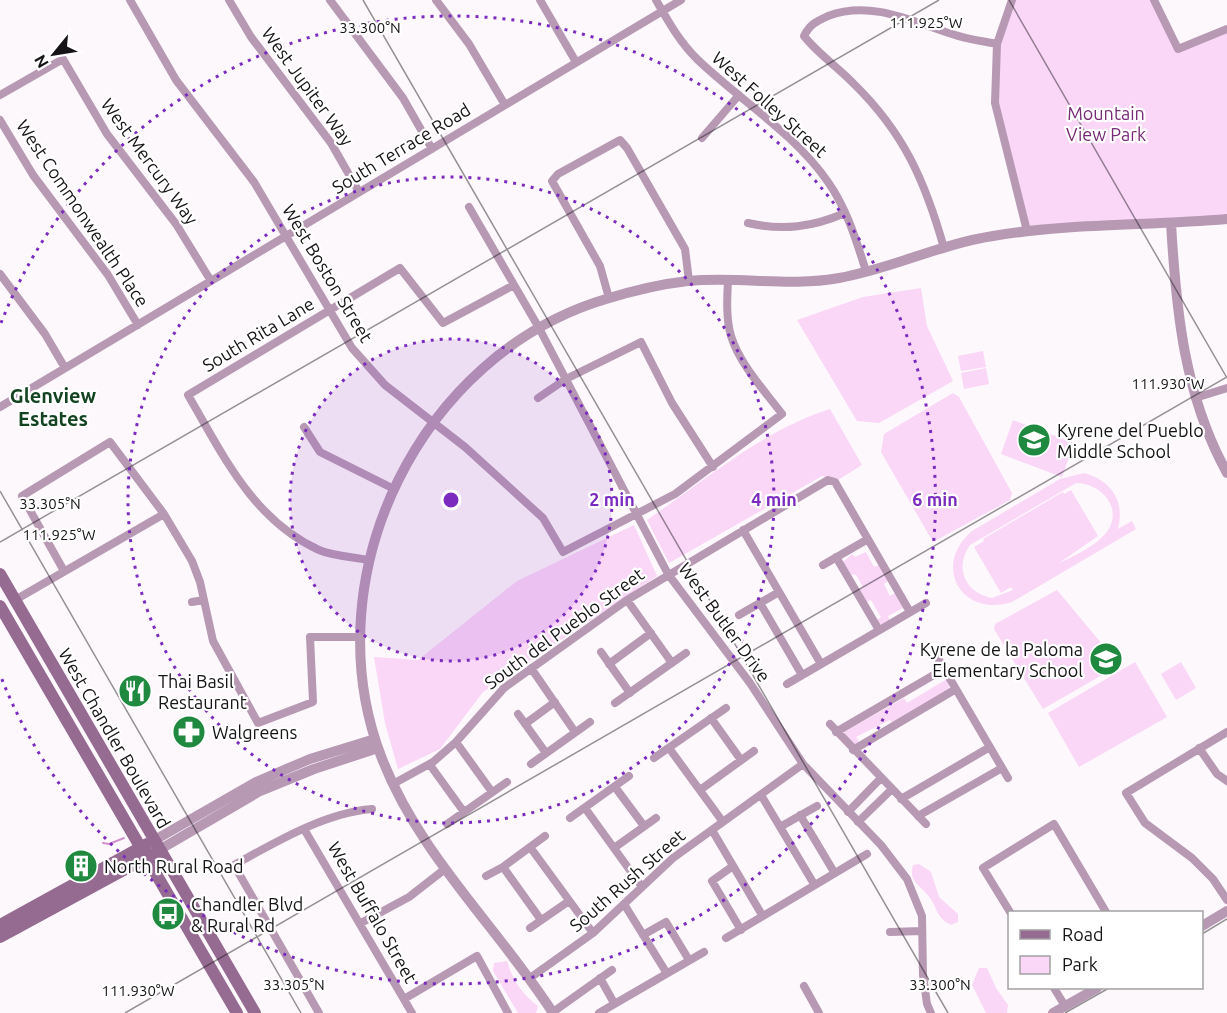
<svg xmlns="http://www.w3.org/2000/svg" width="1227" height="1013" viewBox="0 0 1227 1013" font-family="Ubuntu,sans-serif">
<rect width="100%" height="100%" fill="#fdf8fc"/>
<path fill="#fad6f7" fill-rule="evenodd" d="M1012 0H1154L1178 49 1227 29V219L1027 231 995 103V68Z
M921 288 927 326 953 381 879 423 857 421 797 320 863 297Z
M983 351 986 367 961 371 958 356Z
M986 368 989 384 964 389 961 373Z
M953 393 959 397 1012 493 1010 500 933 542 881 452 884 434Z
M830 409 862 465 838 480 822 476 669 563 647 520C704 481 763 430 830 409Z
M1013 420 1074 443 1062 477 1001 454Z
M1084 473C1112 481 1125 501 1118 529L1132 521 1136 529 1012 602C962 618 931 566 972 531L1060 479ZM1076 483C1101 483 1125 509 1106 533 1096 546 1074 556 1059 563L1098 536 1071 490 1064 494 1063 492 983 539 984 541 974 547 1001 593 1011 587 1013 590 992 598C965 593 954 568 970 545Z
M634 525 657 576 483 692 440 749 398 769 385 723 374 657 418 660 517 581Z
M866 552 874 567 879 565 888 581 884 584 890 596 895 593 903 608 888 616 890 621 884 625 877 623V620L881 617 871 600 866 602 859 590 863 587 856 575 849 574 842 563 852 554 855 557Z
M1057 590 1117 662 1116 667 1043 709 994 629 995 624Z
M1135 662 1167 717 1079 767 1048 713Z
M1181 662 1196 688 1176 700 1161 674Z
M947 679 950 691 893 723 890 720 856 737 860 743 855 745 848 741 844 732 904 698 907 703Z
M919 864 931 872 939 897 958 914V922L951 925C937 918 938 910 930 898 921 885 908 882 913 865Z
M507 961C512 979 522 995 538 1006L536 1013H518L493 971 494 963Z
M979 968H987L996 988 1008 1005 1007 1013H986L972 985Z"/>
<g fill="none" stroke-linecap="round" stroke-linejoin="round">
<path stroke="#d291ce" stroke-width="2" d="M103 843 109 844 124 838"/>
<path stroke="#b799b4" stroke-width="8" d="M130 0 176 80 254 182 352 348 385 385 465 447 543 518 563 552 675 494 782 414C765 391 740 365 731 336 726 319 727 299 728 281
M229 0 251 37 331 143 359 192
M330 0 403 98 432 149
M436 0 469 44 505 105
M540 0 576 62
M656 0C668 21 680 43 698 60 741 101 794 133 828 182 847 209 856 240 866 271
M1012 0 997 44 995 103 1027 231
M1154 0 1178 49 1227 29
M0 95 63 59 107 134 176 224 211 281
M0 120 33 175 108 275 138 325
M702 138 739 95
M469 207 539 328 668 574 750 683 803 764 881 845 907 879 922 916 923 975 927 1004 931 1013
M748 223C783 231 813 227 845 213
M944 248C925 181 904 133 854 84 838 67 818 54 804 36 810 24 817 21 828 16 871 0 911 21 952 34 966 39 982 41 997 44
M0 274 45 334 65 368
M609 298 600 266 552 181 558 174 620 140 627 148 685 249 689 281
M538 398 566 379 641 342 672 403 713 467
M1195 398 1227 388
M0 407 681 0
M304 427 320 452 394 489
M743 530 821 664
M836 557 879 630
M368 560C353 557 333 556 319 550 253 520 223 455 188 395L400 268 443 323 514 285
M823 565 868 539
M64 571 22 496 110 442 164 514 192 561 200 582 213 641 258 723 313 702 310 637H360
M15 600 164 514
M627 600 672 663
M192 602 204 600
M760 603 802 675
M739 615 779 592
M601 652 630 693
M936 655 1008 778
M609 664 651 633
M531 668 575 732
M787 684 926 603
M615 703 686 653
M518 714 546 753
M711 718 741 760
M525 724 555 702
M830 724 926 824
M836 732 944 669
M1227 732 1126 793 1145 823 1192 858 1213 879 1227 900
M456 742 492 792
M669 748 723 822
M1199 748 1217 774 1227 781
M853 750 956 689
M654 758 726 708
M531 764 590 722
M430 765 464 812
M393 784 433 762 456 742 504 688 627 600 828 480 835 482 910 612
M615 787 644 826
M700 790 754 751
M761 795 814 884
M901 799 990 747
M585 808 642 887
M848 812 881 778
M800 815 834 872
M918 816 1002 768
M570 818 629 776
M858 822 892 789
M447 824 507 782
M780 827 817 806
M304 829 412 1013
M712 830 762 915
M530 847 593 933
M614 848 656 818
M733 866 712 881 741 930
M503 867 541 920
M486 876 503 867 545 836
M624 904 666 972
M1010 912 983 868 1054 824 1106 912
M361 923 409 897 445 869
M530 928 569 901
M890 932 922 931
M643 935 666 922 689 960
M726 938 867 854
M530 978 593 933 673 858 803 764
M600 978 614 1003
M804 986 819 1013
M1054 988 1065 1006
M404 999 477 956 508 1013
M553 1012 612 970
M319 1013 234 865C276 842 324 813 372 809
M599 1013 704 952"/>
<path stroke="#b799b4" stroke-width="10" d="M1171 223C1176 310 1184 395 1227 473
M153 841 256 782 310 759 375 739
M159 850 260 791 314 769 378 748
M1202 926 1227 911
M553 1013C497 926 418 854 381 756 312 575 421 354 606 299 632 291 661 284 688 281 738 276 789 287 839 278 891 269 940 244 993 236 1070 223 1149 226 1227 219
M1053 1013 1097 988"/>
<path stroke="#956b92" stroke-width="12" d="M0 574 255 1013
M0 606 237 1013
M0 925 147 844
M0 937 153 854"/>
</g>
<path fill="none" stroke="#161416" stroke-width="1.5" stroke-opacity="0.45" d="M363 0 948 1013M1009 0 1227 378M0 491 301 1013M0 542 939 0M1202 934 1227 919M125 1013 1227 377M1065 1013 1109 988"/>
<circle cx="451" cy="500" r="161" fill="#7b2cbf" fill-opacity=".12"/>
<g fill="none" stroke="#7b2cbf" stroke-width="3" stroke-dasharray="3 6">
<circle cx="451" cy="500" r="161"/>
<circle cx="451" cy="500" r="323"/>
<path d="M1 323A484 484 0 1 1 1 677"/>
</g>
<defs>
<symbol id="school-disc" viewBox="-11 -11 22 22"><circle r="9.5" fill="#1f8940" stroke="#fff"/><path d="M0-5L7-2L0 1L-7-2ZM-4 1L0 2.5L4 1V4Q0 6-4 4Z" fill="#fff"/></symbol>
<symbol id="restaurant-disc" viewBox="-11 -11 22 22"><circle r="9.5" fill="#1f8940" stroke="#fff"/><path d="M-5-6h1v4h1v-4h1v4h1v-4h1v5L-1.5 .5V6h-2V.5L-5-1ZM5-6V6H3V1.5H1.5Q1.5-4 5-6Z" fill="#fff"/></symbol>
<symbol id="pharmacy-disc" viewBox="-11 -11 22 22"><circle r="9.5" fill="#1f8940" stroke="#fff"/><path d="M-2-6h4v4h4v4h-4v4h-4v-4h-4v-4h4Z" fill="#fff"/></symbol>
<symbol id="building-disc" viewBox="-11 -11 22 22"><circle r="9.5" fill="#1f8940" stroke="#fff"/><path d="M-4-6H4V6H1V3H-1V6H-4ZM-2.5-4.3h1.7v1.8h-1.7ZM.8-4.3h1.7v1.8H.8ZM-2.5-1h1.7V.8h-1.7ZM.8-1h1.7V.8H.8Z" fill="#fff"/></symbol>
<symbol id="bus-disc" viewBox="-11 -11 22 22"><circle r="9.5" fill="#1f8940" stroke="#fff"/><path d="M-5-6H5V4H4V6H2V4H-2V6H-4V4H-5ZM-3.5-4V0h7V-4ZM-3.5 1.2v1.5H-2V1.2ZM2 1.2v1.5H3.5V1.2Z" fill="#fff"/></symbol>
</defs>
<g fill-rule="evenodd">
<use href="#school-disc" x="1015" y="421" width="38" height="38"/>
<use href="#school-disc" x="1087" y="640" width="38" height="38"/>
<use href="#restaurant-disc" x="116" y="672" width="38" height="38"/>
<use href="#pharmacy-disc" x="170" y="713" width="38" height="38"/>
<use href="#building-disc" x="62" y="847" width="38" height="38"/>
<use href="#bus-disc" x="149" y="895" width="38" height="38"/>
</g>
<g text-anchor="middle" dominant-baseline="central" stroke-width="4.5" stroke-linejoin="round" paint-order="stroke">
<g font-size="18" fill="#161416" stroke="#fff">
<text transform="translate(308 86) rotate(54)">West Jupiter Way</text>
<text transform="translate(770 104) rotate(42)">West Folley Street</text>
<text transform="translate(401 148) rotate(-31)">South Terrace Road</text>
<text transform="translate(150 161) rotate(54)">West Mercury Way</text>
<text transform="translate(83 213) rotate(56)">West Commonwealth Place</text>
<text transform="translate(328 273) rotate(59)">West Boston Street</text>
<text transform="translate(258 334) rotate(-31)">South Rita Lane</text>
<text transform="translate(725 622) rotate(54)">West Butler Drive</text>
<text transform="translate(564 628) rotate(-36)">South del Pueblo Street</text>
<text transform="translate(115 738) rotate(60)">West Chandler Boulevard</text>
<text transform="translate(627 880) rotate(-41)">South Rush Street</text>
<text transform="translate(373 912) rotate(60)">West Buffalo Street</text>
</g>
<g font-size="18" fill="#772a75" stroke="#fff">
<text x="1106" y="113">Mountain<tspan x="1106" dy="21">View Park</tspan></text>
</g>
<g font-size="18" fill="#161416" stroke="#fff" text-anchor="start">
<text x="1057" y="430">Kyrene del Pueblo<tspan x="1057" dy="21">Middle School</tspan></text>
<text x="1083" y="649" text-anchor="end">Kyrene de la Paloma<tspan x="1083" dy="21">Elementary School</tspan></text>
<text x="158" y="681">Thai Basil<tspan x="158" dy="21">Restaurant</tspan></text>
<text x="212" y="732">Walgreens</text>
<text x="104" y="866">North Rural Road</text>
<text x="191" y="904">Chandler Blvd<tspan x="191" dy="21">&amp; Rural Rd</tspan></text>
</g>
<g font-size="20" font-weight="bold" fill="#134320" stroke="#fff">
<text x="53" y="395">Glenview<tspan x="53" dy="23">Estates</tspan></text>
</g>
</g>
<g font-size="15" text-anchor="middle" fill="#161416" stroke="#fff" stroke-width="4.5" stroke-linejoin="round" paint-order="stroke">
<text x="926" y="28">111.925°W</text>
<text x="370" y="33">33.300°N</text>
<text x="1168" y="389">111.930°W</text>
<text x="50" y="509">33.305°N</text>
<text x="59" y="540">111.925°W</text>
<text x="294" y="990">33.305°N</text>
<text x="940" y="990">33.300°N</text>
<text x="138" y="996">111.930°W</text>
</g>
<circle cx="451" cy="500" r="9" fill="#7b2cbf" stroke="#fff" stroke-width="3"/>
<g font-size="18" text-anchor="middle" font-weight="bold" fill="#7b2cbf" stroke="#fff" stroke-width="4.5" stroke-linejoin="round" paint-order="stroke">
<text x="612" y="506">2 min</text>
<text x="774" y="506">4 min</text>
<text x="935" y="506">6 min</text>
</g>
<rect x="1008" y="911" width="195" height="78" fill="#ffffff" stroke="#a2a1a2" stroke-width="1.5"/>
<rect x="1020" y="930" width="30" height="9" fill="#956b92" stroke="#a2a1a2" stroke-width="1.5"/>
<text x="1062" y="941" font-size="18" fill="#161416">Road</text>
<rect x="1020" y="956" width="30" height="18" fill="#fad6f7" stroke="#a2a1a2" stroke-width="1.5"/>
<text x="1062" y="971" font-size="18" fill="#161416">Park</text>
<g transform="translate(54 54) rotate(240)" stroke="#ffffff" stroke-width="4.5" paint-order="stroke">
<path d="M0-4.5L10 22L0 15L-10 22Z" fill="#161416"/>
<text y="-9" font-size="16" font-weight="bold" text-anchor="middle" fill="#161416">N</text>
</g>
</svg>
